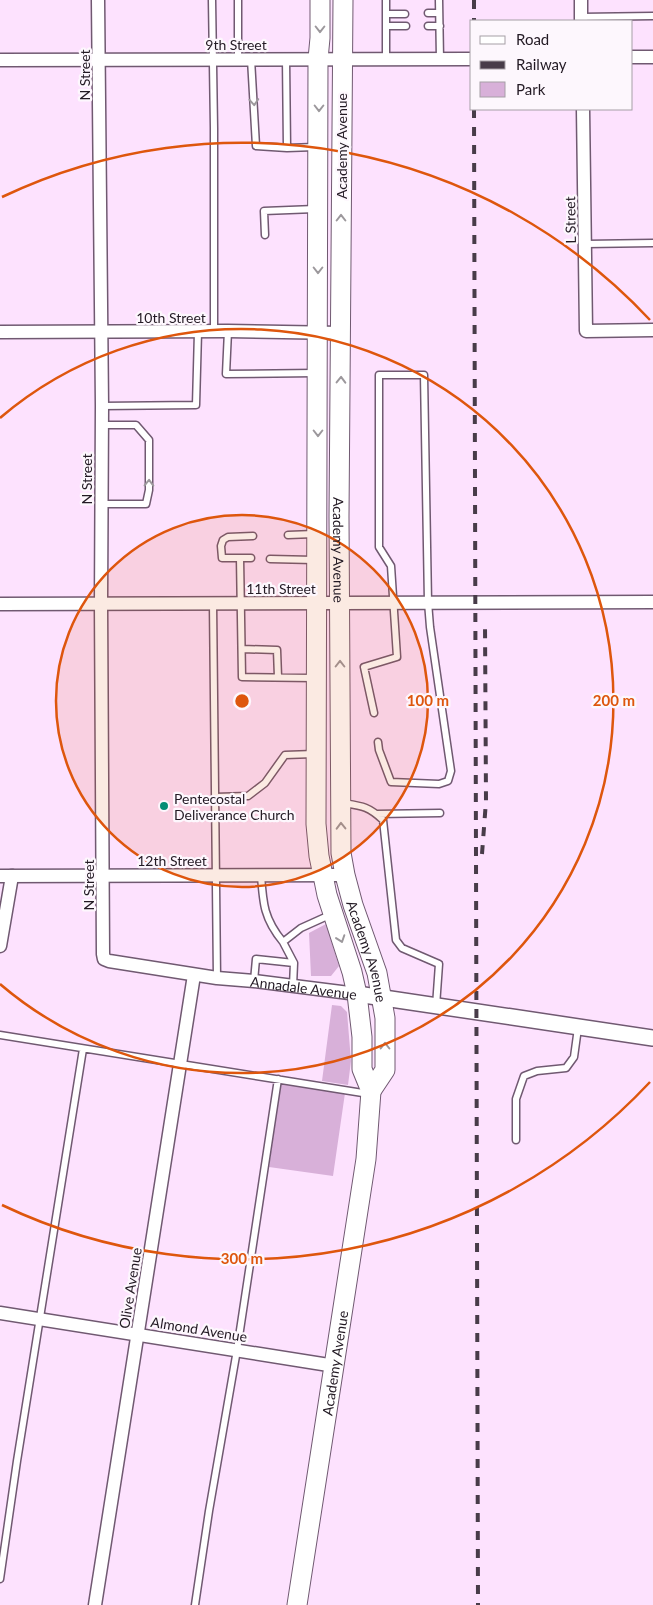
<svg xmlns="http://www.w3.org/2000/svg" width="653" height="1605" viewBox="0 0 653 1605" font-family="Lato,sans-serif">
<rect width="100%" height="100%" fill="#fde2fe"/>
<path fill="#d8b0d9" d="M326 924 339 966 331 976H311L309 933Z
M332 1005 341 1006 347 1012 351 1061 348 1085 322 1081Z
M281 1082 345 1093 333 1176 269 1167Z"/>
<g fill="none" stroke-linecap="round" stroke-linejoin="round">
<defs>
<path id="service" d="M212 0 214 128V331
M238 0V59
M386 0V59
M439 0 440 59
M428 13H439
M386 14H405
M581 17 653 16
M386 26H406
M428 26H440
M251 59 256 146 287 148 315 147
M286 59 287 148
M265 235 264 211 315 209
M586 244 653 243
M228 331 226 374 316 373
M102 406 196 405 198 332
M101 504H146L149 490V440L136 425H102
M288 535 314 534
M253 536 228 537 223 540 221 546 222 558H240L242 677 314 678
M240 558H251
M270 559 314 560
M213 603 217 978
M242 649 277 650 278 677
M374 713 364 667 397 657 391 566 379 547V375H424L428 602 430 627 451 771 448 781 439 784 391 782 379 750 378 742
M216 797 248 796 265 783 285 755 314 754
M342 803C362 806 368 806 383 820L396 940 402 948 439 964 436 1006
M377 814 440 813
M261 875C263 904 264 919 283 942
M254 981 256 959 294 963
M293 986 294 963 283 942 301 928 332 914
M0 1035 369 1094
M516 1140V1099L524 1076 537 1071 566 1068 574 1057 578 1028
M0 1579 17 1461 83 1049
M195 1605 209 1511 237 1350 278 1079"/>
<g id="minor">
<path id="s1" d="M98 0 102 406 101 604 103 954 104 959 109 961 217 978 254 981 357 994"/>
<path d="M581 0V21"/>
<path d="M632 57H653"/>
<path d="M0 60 472 59"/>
<path d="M583 109 586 331 653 330"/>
<path d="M0 332 228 331 341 333"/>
<path d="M0 604 653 602"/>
<path d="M0 876 345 875"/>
<path d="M0 946 12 876"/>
<path d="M0 1313 335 1366"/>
<path d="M95 1605 194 975"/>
</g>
<path id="tertiary" d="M357 994 653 1038"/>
<g id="primary">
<path id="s2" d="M343 0 339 517 341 853 345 875 353 905 377 973 385 1018V1070L371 1091"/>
<path id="s3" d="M297 1605 366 1159 371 1091 362 1069V1037L357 994 352 972 327 895 319 856 316 824 318 59 320 38V0"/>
</g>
</defs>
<use href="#service" stroke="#705971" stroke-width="9"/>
<use href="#minor" stroke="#705971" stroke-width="15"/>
<use href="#tertiary" stroke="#705971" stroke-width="18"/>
<use href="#primary" stroke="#705971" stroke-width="21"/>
<use href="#service" stroke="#fff" stroke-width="6"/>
<use href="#minor" stroke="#fff" stroke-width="12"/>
<use href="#tertiary" stroke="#fff" stroke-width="15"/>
<use href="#primary" stroke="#fff" stroke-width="19"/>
<path stroke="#483c49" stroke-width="4" stroke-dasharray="9 9" stroke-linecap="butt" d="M474 0V21
M474 109 478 1605
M482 854 486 801 485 623"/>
</g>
<defs><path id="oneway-chevron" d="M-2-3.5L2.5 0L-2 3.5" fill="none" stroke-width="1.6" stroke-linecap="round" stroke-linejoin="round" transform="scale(1.25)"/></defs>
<g stroke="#9c989c">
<use href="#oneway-chevron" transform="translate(320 29) rotate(90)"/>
<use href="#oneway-chevron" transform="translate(254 102) rotate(86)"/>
<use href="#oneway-chevron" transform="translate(319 108) rotate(90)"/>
<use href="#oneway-chevron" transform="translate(341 218) rotate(-90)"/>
<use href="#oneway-chevron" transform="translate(318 270) rotate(90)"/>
<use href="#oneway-chevron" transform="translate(341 380) rotate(-89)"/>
<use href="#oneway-chevron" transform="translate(318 433) rotate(90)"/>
<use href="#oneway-chevron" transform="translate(149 483) rotate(-89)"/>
<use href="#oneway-chevron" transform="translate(340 664) rotate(-90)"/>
<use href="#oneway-chevron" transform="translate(341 826) rotate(-91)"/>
<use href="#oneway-chevron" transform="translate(341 939) rotate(71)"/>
<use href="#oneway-chevron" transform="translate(385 1046) rotate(-90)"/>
</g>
<circle cx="242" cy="701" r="186" fill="#de560d" fill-opacity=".12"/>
<g fill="none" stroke="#de560d" stroke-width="2.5">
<circle cx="242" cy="701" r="186"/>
<path d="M0 418A372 372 0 1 1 0 984"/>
<path d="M650 1082A558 558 0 0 1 2 1205M2 197A558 558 0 0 1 650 320"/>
</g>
<circle fill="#048e76" stroke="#fdf7fd" stroke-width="2" cx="164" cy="806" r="5"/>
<g text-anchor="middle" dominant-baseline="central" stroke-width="4.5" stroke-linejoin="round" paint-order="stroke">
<g font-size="14" fill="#231a24" stroke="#fdf7fd">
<text x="236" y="44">9th Street</text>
<text transform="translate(84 75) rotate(-90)">N Street</text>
<text transform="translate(341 146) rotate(-90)">Academy Avenue</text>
<text transform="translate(570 220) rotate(-91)">L Street</text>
<text x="171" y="317">10th Street</text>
<text transform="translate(86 479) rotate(-90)">N Street</text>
<text stroke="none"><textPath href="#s2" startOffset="550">Academy Avenue</textPath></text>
<text x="281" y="588">11th Street</text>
<text x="172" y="860">12th Street</text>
<text transform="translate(88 885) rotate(-90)">N Street</text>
<text stroke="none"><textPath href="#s2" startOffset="955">Academy Avenue</textPath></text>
<text stroke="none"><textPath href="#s1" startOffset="1161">Annadale Avenue</textPath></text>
<text transform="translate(130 1288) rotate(-81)">Olive Avenue</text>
<text transform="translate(199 1329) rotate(9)">Almond Avenue</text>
<text stroke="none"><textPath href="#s3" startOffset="245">Academy Avenue</textPath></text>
</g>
<g font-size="14" fill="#231a24" stroke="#fdf7fd" text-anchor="start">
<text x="174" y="798">Pentecostal<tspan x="174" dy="16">Deliverance Church</tspan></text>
</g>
</g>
<circle cx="242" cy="701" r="8" fill="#de560d" stroke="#fdf7fd" stroke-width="2.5"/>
<g font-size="15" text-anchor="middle" font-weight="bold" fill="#de560d" stroke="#fdf7fd" stroke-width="4.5" stroke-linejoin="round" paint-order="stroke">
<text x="428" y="706">100 m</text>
<text x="614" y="706">200 m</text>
<text x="242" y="1264">300 m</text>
</g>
<rect x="470" y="20" width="162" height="90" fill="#fdf7fd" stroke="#a69fa6"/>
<rect x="480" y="36" width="25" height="8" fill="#ffffff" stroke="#a69fa6"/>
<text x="516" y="45" font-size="15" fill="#231a24">Road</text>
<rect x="480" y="61" width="25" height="8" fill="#483c49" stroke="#a69fa6"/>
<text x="516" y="70" font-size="15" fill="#231a24">Railway</text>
<rect x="480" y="82" width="25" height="15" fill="#d8b0d9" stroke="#a69fa6"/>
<text x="516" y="95" font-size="15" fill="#231a24">Park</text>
</svg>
